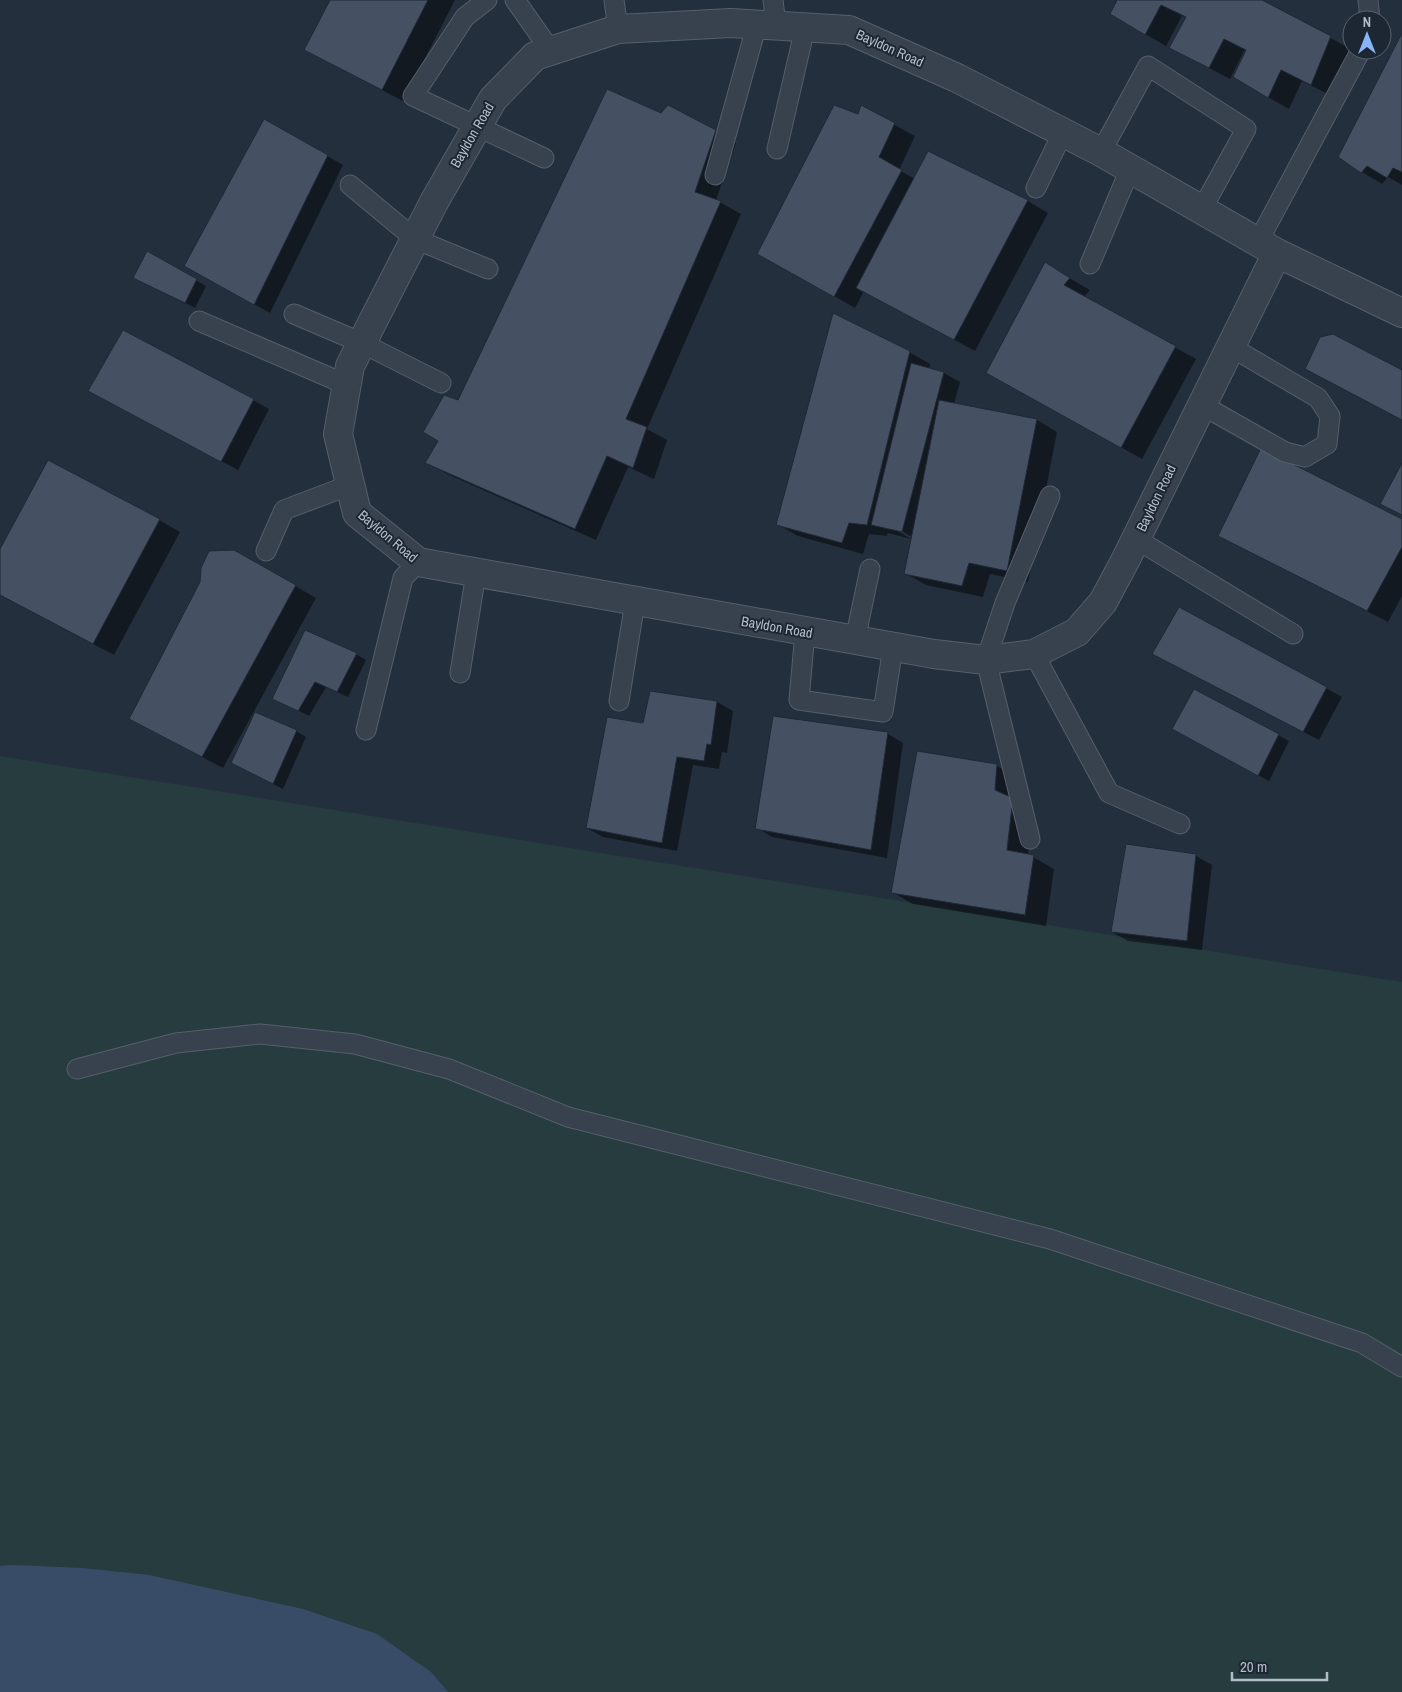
<svg xmlns="http://www.w3.org/2000/svg" width="1402" height="1692" viewBox="0 0 1402 1692" font-family="'Archivo Narrow',sans-serif">
<rect width="100%" height="100%" fill="#242f3e"/>
<path fill="#263c3f" d="M0 756 1402 982V1692H0Z"/>
<path fill="#394c67" d="M13 1565 83 1568 149 1575 303 1609 377 1634 431 1672 448 1692H0V1566Z"/>
<path fill="#0007" d="M331 0H455L403 101 326 61Z
M1118 0H1259L1351 49 1332 96 1302 81 1289 109 1268 97 1247 51 1245 49 1230 79 1171 48 1187 18 1182 16 1166 46 1145 34Z
M1402 36V185L1388 177 1382 184 1362 172Z
M862 107 915 136 899 170 915 179 929 153 1028 201 1048 213 975 351 864 291 855 308 759 253 858 116Z
M662 114 715 131 736 143 716 200 741 214 647 429 667 440 654 479 628 467 596 540 447 474 427 462 440 441 459 401Z
M264 120 343 165 270 313 185 265Z
M147 253 206 286 195 308 145 283Z
M1045 264 1090 290 1084 297 1196 359 1142 459 1008 384Z
M909 352 930 364 929 369 944 373 960 382 954 404 1037 420 1057 432 1028 582 990 574 983 597 926 585 905 573 912 537 897 528 896 530 911 539 888 533 887 536 869 534 863 554 798 536 777 524Z
M105 400H253L269 409 238 470Z
M159 520 180 532 114 655 0 595V551Z
M1402 521V596L1388 622 1219 535Z
M234 551 316 598 223 768 130 719Z
M356 654 366 660 348 697 326 687 309 716 274 698Z
M1170 663 1326 688 1342 697 1319 740Z
M651 693 717 702 733 711 727 753 722 752 719 769 693 765 677 851 603 837 587 828 644 725Z
M296 731 306 737 283 789 243 769Z
M888 734 903 743 887 858 772 837 757 828Z
M1184 735H1278L1289 741 1269 781Z
M997 766 1017 777 1016 801 1033 811 1028 855 1033 857 1054 869 1046 926 913 904 892 892Z
M1127 846 1196 856 1212 865 1202 950 1128 941 1112 932Z"/>
<path fill="#455162" stroke="#1f2835" d="M330 0H428L382 90 304 50Z
M1117 0H1262L1331 36 1311 85 1281 70 1268 98 1233 77 1246 50 1224 39 1209 68 1169 48 1186 17 1161 5 1145 35 1110 14Z
M1402 33V172L1393 168 1387 178 1367 166 1361 173 1338 157Z
M607 89 661 113 668 105 716 130 695 192 721 201 626 419 647 427 633 468 607 456 575 529 425 463 438 441 423 432 444 395 458 400Z
M834 105 858 114 861 105 895 123 879 157 902 170 834 297 757 254Z
M264 119 328 155 254 305 184 266Z
M928 151 1028 200 954 340 856 288Z
M147 251 197 279 185 303 133 278Z
M1045 262 1070 278 1064 285 1176 346 1121 448 986 373Z
M833 313 910 351 867 525 849 523 842 543 776 525Z
M123 330 254 399 221 462 88 391Z
M1333 334 1402 370V420L1305 369 1320 337Z
M911 363 944 372 902 532 871 525Z
M939 400 1037 419 1007 571 969 563 962 586 904 574Z
M1261 448 1402 519V547L1367 611 1218 536Z
M48 460 160 519 93 644 0 595V549Z
M1402 463V515L1380 504Z
M234 550 296 585 202 757 129 719 200 582 201 568 209 551Z
M1179 607 1327 687 1303 732 1152 654Z
M305 630 357 653 337 692 315 682 298 711 272 699Z
M1194 689 1279 734 1258 776 1172 729Z
M650 691 717 701 711 745 707 744 704 761 677 757 662 843 586 828 607 717 643 723Z
M255 712 297 730 273 784 231 763Z
M773 716 888 732 871 850 755 829Z
M917 751 997 764 995 790 1013 798 1007 850 1034 855 1025 915 891 893Z
M1126 844 1196 854 1187 941 1111 932Z"/>
<g fill="none" stroke-linecap="round" stroke-linejoin="round">
<defs>
<path id="service" d="M487 0 465 17 413 96 544 158
M515 0 551 51
M614 0 618 29
M773 0 776 25
M1368 0 1370 20
M777 149 805 28
M1101 152 1148 66 1246 129 1202 209
M715 175 757 24
M350 185 415 239 488 269
M1036 188 1063 132
M1258 242 1361 50
M1090 264 1130 169
M294 314 362 343 441 383
M199 321 347 385
M1202 405 1285 452 1305 457 1327 444 1330 416 1318 398 1231 347
M1136 539 1293 634
M266 551 284 510 350 485
M805 632 799 700 883 712 893 647
M855 640 870 569
M1034 654 1109 793 1180 824
M460 673 476 573
M619 701 635 602
M366 730 403 578 418 562
M1030 839 986 660 1005 603 1050 496
M77 1069 176 1043 260 1034 355 1044 449 1069 568 1117 1050 1239 1362 1343 1402 1367"/>
<path id="minor" d="M1277 253 1126 559 1103 602 1077 632 1034 654 986 660 934 654 418 562 357 513 338 434 350 366 434 202 493 99 535 56 618 29 731 23 849 30 957 78 1101 152 1277 253 1402 313"/>
</defs>
<use href="#service" stroke="#565f6c" stroke-width="21"/>
<use href="#minor" stroke="#565f6c" stroke-width="30"/>
<use href="#service" stroke="#38414e" stroke-width="19"/>
<use href="#minor" stroke="#38414e" stroke-width="28"/>
</g>
<g text-anchor="middle" dominant-baseline="central" stroke-width="4" stroke-linejoin="round" paint-order="stroke">
<g font-size="14" fill="#b4bcc9" stroke="#1d2633">
<text transform="translate(890 48) rotate(24)">Bayldon Road</text>
<text transform="translate(472 135) rotate(-60)">Bayldon Road</text>
<text transform="translate(1156 498) rotate(-64)">Bayldon Road</text>
<text transform="translate(388 536) rotate(40)">Bayldon Road</text>
<text transform="translate(777 627) rotate(10)">Bayldon Road</text>
</g>
</g>
<g transform="translate(1367 35)"><circle r="24" fill="#1d2633" stroke="#59626f"/>
<path d="M0-4L9 19L0 12L-9 19Z" fill="#8ab4f8"/>
<text y="-8" font-size="14" font-weight="bold" text-anchor="middle" fill="#b4bcc9">N</text>
</g>
<path d="M1232 1672v8h95v-8" fill="none" stroke="#b4bcc9" stroke-width="2.5"/>
<text x="1240" y="1672" font-size="15" fill="#b4bcc9" stroke="#1d2633" stroke-width="4" paint-order="stroke">20 m</text>
</svg>
